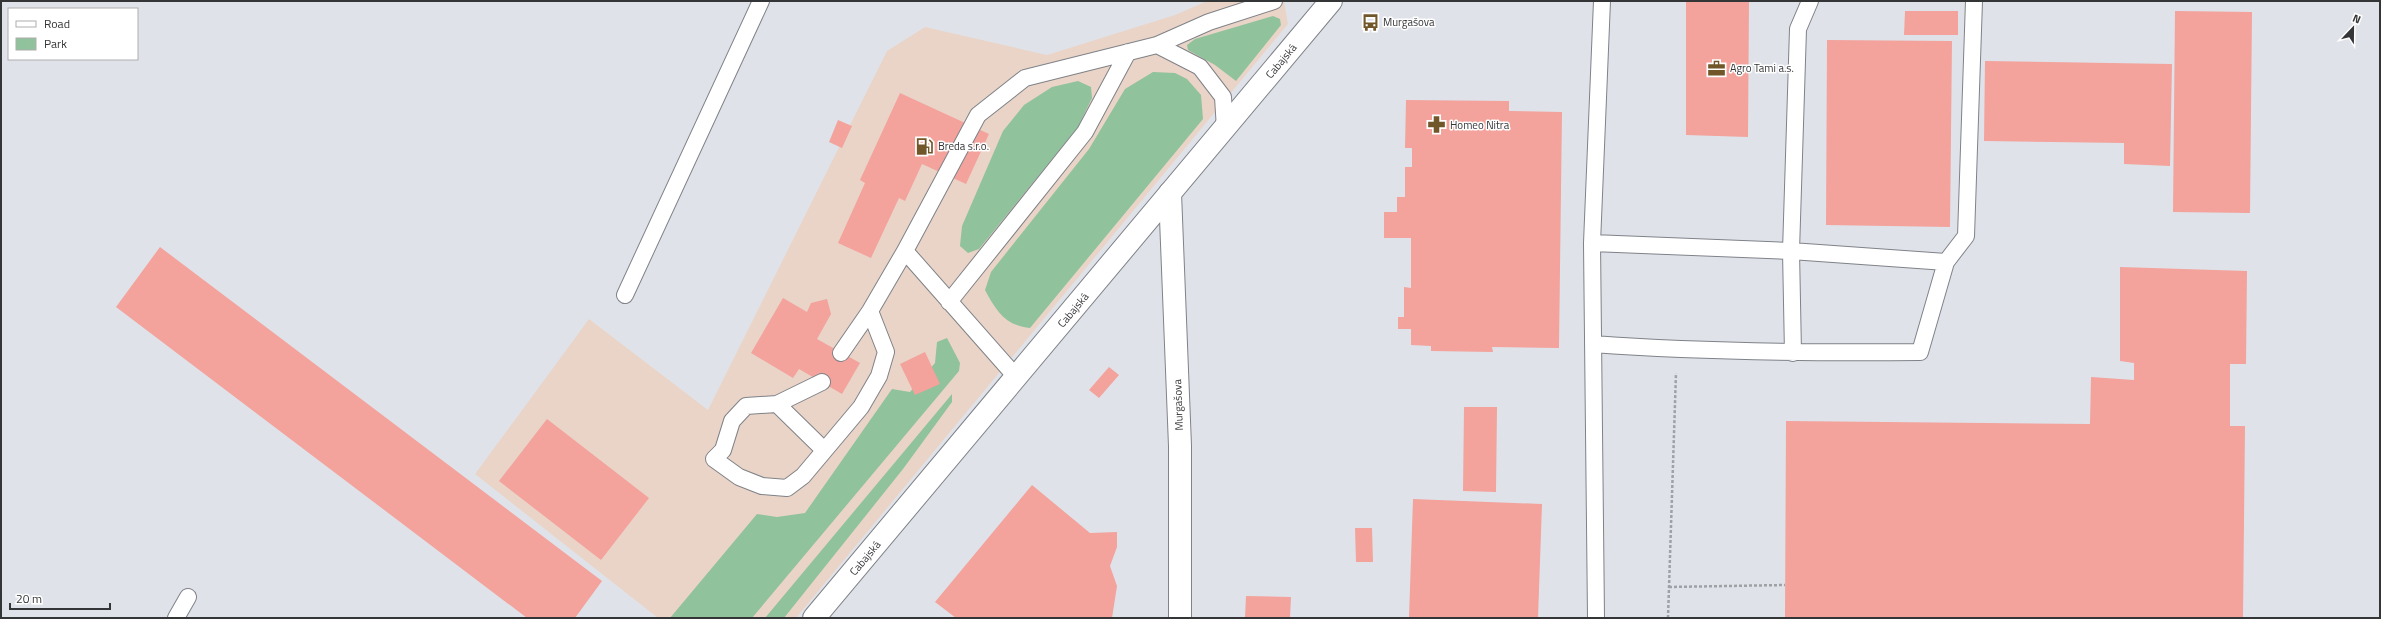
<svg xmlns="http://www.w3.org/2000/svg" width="2381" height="619" viewBox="0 0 2381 619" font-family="'Titillium Web',sans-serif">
<rect width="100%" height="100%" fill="#dfe3e9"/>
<path fill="#ead4c7" d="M1207 1H1284L1288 24 796 618H658L475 474 589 319 708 410 887 51 925 27 1047 55 1175 15Z"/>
<path fill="#90c29c" d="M1273 16 1280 19 1281 25 1236 81 1215 65 1188 50 1187 45 1195 39Z
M1153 72 1175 73 1187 79 1201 95 1203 119 1030 328C1006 326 996 311 985 290L991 272 1089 149 1125 89Z
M1078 81 1091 87 1092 98 1078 127 979 249 968 253 960 246 962 226 1003 131 1024 105 1052 87Z
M947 338 960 363 959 371 752 618H670L757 514 777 517 805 513 892 389 910 392 935 363 937 342Z
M952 394V402L903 469 784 618H765Z"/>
<path fill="#f3a29c" d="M1686 1H1749L1748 137 1686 135Z
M1905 11H1958V35H1904Z
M2175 11 2252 12 2250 213 2173 212Z
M1827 40 1952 41 1950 227 1826 225Z
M1985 61 2172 64 2170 166 2124 164V143L1984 141Z
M900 93 989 134 966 184 922 164 905 201 899 198 871 258 838 243 865 183 860 180Z
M1406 100 1509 101V111L1562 112 1559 348 1492 347 1493 352 1431 351V346L1411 345V329H1398V317H1404V287L1411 288V238H1384V212H1397V197H1405V167H1412V148H1405Z
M838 120 852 126 842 148 829 142Z
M160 247 602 581 575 618H527L116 307Z
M2120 267 2247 271 2246 364H2230V426H2245L2243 618H1785L1786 421 2090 424 2091 377 2134 380V363L2120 361Z
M783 298 807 312 811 303 827 299 831 314 817 339 860 363 842 394 799 369 793 378 751 353Z
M925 352 940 384 915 395 900 364Z
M1109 367 1119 375 1099 398 1089 390Z
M1464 407H1497L1496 492 1463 491Z
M547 419 649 498 601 560 499 481Z
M1032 485 1090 533 1117 532V547L1110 566 1117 586 1112 618H956L935 602Z
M1413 499 1542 504 1538 618H1409Z
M1355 528H1372L1373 562H1356Z
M1246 596 1291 597 1290 618H1245Z"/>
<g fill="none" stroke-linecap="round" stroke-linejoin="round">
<defs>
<path id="lane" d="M1157 45 1200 67 1223 97 1225 129
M1592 243 1791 251 1798 29 1810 1
M625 295 761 1
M949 302 1085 132 1128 52
M1593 344C1702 352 1811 353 1920 352L1946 262 1966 236 1974 1
M841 353 870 311 905 251
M1793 353 1791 251 1946 262
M1017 378 905 251 978 115 1025 78 1157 45 1209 22 1274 1
M822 382 777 404 746 406 732 421 723 450 714 459 739 477 762 486 787 488 803 476 861 407 879 376 886 352 870 311
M777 404 824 450
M176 618 188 597
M1596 618 1592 243 1602 1"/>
<path id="street" d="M1170 193 1180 446V618"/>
<path id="secondary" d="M814 618 1331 1"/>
</defs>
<use href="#lane" stroke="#7f8288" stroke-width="18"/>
<use href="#street" stroke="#7f8288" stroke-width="24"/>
<use href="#secondary" stroke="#7f8288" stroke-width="24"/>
<path stroke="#9ea1a5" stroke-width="2.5" stroke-dasharray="3 2" stroke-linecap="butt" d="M1669 587 1785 585
M1668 618 1676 373"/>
<use href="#lane" stroke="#fff" stroke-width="16"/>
<use href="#street" stroke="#fff" stroke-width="22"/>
<use href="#secondary" stroke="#fff" stroke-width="22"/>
</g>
<defs>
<symbol id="bus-bare" viewBox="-9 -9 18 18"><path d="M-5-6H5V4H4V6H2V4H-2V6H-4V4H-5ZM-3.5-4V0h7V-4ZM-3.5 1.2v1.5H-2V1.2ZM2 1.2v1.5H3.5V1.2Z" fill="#705628" stroke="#fff" stroke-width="2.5" paint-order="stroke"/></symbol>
<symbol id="office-bare" viewBox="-9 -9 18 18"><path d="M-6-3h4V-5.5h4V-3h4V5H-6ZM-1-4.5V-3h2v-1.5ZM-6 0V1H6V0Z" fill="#705628" stroke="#fff" stroke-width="2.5" paint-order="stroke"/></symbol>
<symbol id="pharmacy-bare" viewBox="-9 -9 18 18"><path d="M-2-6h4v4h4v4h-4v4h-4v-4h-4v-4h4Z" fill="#705628" stroke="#fff" stroke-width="2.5" paint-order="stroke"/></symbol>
<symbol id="fuel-bare" viewBox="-9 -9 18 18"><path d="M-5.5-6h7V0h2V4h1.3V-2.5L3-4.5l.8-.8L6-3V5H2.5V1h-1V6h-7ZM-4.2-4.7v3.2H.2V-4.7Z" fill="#705628" stroke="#fff" stroke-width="2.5" paint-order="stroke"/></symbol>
</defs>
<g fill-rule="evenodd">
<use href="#bus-bare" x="1358" y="10" width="25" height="25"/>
<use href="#office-bare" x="1704" y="56" width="25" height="25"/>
<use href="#pharmacy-bare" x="1424" y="112" width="25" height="25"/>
<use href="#fuel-bare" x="912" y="134" width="25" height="25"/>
</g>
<g text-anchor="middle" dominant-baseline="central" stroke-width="3" stroke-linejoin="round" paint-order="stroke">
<g font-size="11" fill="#343537" stroke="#fff" text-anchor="start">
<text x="1383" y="22">Murgašova</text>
<text x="1730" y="68">Agro Tami a.s.</text>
<text x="1450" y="125">Homeo Nitra</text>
<text x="938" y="146">Breda s.r.o.</text>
</g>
<g font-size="11" fill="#343537" stroke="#fff">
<text transform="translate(1281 61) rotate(-50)">Cabajská</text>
<text transform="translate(1073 310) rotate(-50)">Cabajská</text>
<text transform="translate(1178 405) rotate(-92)">Murgašova</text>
<text transform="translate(865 558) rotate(-50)">Cabajská</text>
</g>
</g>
<rect width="2381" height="619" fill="none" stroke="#343537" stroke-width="4"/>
<rect x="8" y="8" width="130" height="52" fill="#ffffff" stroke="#aeaeaf"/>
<rect x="16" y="21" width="20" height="6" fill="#ffffff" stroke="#aeaeaf"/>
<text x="44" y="28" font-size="12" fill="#343537">Road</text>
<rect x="16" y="38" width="20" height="12" fill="#90c29c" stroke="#aeaeaf"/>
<text x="44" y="48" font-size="12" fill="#343537">Park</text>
<g transform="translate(2353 28) rotate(22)" stroke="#ffffff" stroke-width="3" paint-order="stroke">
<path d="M0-3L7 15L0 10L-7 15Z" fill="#343537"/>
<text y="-6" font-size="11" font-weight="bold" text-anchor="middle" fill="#343537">N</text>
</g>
<path d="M10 603v6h100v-6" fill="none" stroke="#343537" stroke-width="2"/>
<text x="16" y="603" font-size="12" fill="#343537" stroke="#ffffff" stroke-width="3" paint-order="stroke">20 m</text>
</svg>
